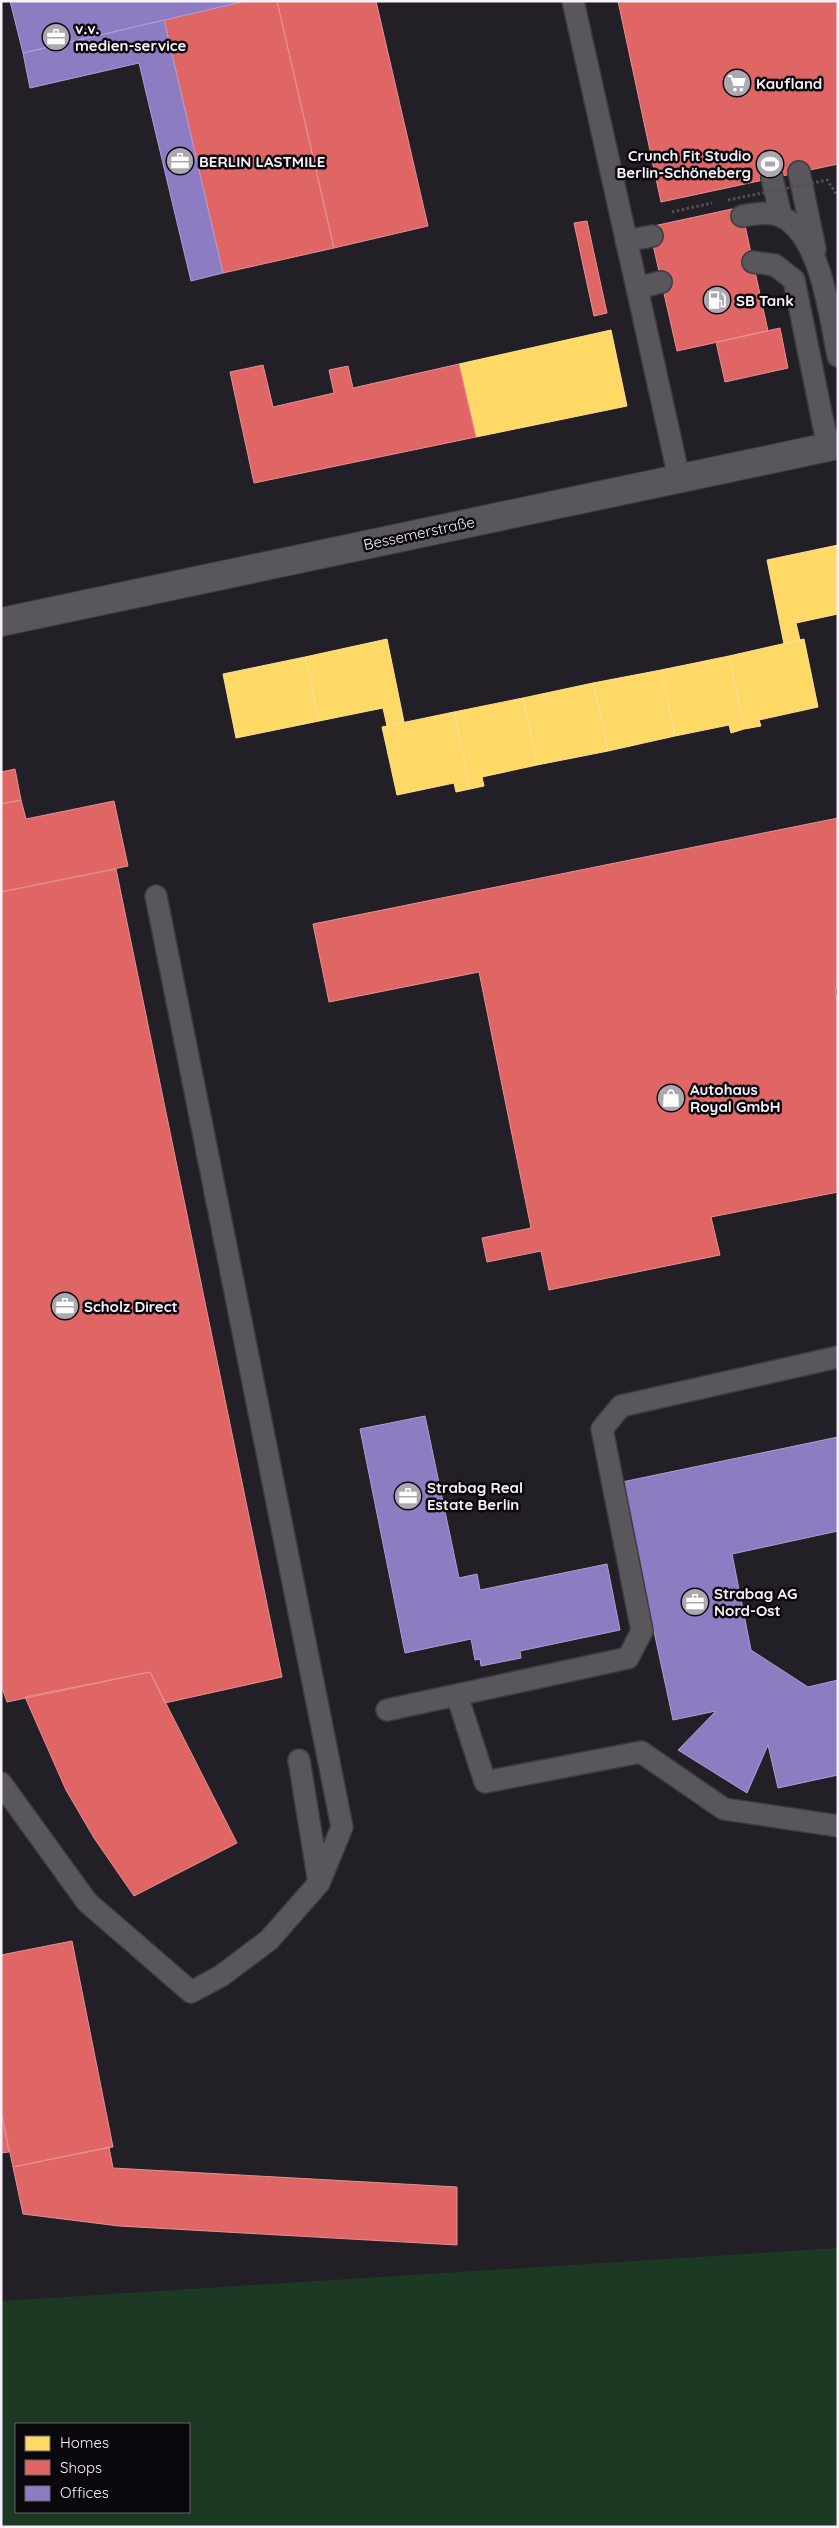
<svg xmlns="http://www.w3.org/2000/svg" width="839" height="2528" viewBox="0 0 839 2528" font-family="Quicksand,sans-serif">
<rect width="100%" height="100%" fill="#231f26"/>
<path fill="#1c3923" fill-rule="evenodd" d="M838 2248V2527H1V2301ZM16 2424H189V2512H16Z"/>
<path fill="#ffd966" stroke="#fce092" d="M611 330 627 406 476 437 459 364Z
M838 545V614L796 623 800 640 784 644 767 560Z
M387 639 404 722 387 726 383 708 319 721 305 657Z
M804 639 818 707 759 720 761 726 744 729 729 656Z
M729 656 744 729 731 733 729 725 675 736 661 670Z
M305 657 319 721 236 738 223 674Z
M661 670 675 736 608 751 593 683Z
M593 683 608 751 537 765 523 698Z
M523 698 537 765 482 777 484 786 470 789 454 712Z
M454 712 470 789 456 792 454 783 397 795 382 727Z"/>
<path fill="#e06666" stroke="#e79092" d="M246 1H277L334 248 223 273 164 20Z
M277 1H376L428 226 334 248Z
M618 1H838V164L661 202Z
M741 207 768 331 677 351 649 227Z
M587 221 607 313 594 316 574 223Z
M780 328 788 368 725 382 716 342Z
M459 364 476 437 254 483 230 372 263 365 273 407 334 393 329 370 348 366 353 388Z
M15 769 21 800 1 804V772Z
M21 800 26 819 114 801 128 866 1 892V804Z
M838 818V989H835L838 1005V1192L711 1217 720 1255 549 1290 541 1251 487 1262 482 1238 531 1228 479 972 329 1002 313 924Z
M116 869 282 1677 165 1703 150 1672 7 1702 1 1685V892Z
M150 1672 237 1843 134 1896 94 1838 66 1790 25 1697Z
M72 1941 113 2147 13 2167 1 2111V1955Z
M1 2111 9 2152 1 2153Z
M109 2147 113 2168 457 2187V2245L119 2226 23 2214 13 2167Z"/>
<path fill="#8e7cc3" stroke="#ad9fd4" d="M10 1H246L23 53Z
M164 20 223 273 191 281 139 63 30 88 23 53Z
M425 1416 459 1578 477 1574 480 1590 607 1564 620 1630 520 1651 521 1658 481 1666 480 1659 475 1660 471 1639 405 1653 360 1429Z
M838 1437V1531L732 1554 751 1650 808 1687 838 1680V1775L778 1788 768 1745 747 1793 678 1750 716 1711 673 1720 622 1482Z"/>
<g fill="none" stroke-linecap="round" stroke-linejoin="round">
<defs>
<path id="service" d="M573 1 637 288
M799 172 815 249
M772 178 781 216
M742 216C754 214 769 211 780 216 821 233 830 318 838 356
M626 241 652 236
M753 262 775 265 794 280 828 447
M661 282 637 288 679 478
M156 896 342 1827 319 1883
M457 1695 485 1782 641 1752 724 1809 838 1826
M387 1710 628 1658 642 1631 602 1429 621 1406 838 1357
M1 1783 87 1902 191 1992 221 1976 269 1940 319 1883 299 1760"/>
<path id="minor" d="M1 622 838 445"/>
</defs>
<use href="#service" stroke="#3e3b42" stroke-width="24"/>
<use href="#minor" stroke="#3e3b42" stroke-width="30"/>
<path stroke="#535056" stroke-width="3" stroke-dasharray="2.5 2.5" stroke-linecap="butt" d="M672 212 712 203"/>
<use href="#service" stroke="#59565c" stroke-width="21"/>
<use href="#minor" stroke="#59565c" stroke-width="28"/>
<path stroke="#535056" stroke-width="3" stroke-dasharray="2.5 2.5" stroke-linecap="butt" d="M728 200 827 180 838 196"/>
</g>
<defs>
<symbol id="office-disc" viewBox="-11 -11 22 22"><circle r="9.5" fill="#aca8b0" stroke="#0b080d"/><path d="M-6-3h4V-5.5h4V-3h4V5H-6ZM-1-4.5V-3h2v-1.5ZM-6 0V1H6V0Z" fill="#fff"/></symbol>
<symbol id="supermarket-disc" viewBox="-11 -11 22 22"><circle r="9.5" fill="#aca8b0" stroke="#0b080d"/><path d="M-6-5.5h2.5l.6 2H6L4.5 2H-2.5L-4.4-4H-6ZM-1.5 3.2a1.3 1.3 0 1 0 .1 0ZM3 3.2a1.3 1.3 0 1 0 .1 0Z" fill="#fff"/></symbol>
<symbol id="stadium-disc" viewBox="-11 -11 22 22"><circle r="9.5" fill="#aca8b0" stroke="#0b080d"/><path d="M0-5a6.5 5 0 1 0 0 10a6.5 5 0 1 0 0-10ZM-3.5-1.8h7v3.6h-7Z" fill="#fff"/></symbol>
<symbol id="fuel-disc" viewBox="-11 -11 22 22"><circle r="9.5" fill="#aca8b0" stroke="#0b080d"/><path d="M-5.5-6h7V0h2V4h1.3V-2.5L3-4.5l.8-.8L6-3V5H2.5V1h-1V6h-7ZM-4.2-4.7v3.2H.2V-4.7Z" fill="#fff"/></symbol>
<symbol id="shop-disc" viewBox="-11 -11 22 22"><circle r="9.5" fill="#aca8b0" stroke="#0b080d"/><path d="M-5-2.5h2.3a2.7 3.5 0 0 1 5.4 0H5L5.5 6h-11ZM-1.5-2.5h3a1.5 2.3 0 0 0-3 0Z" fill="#fff"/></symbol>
</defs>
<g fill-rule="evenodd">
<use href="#office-disc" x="40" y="21" width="32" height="32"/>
<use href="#supermarket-disc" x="721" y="67" width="32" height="32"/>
<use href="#office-disc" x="164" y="145" width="32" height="32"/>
<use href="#stadium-disc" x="754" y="148" width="32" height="32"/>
<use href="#fuel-disc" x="701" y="284" width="32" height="32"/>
<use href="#shop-disc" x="655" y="1082" width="32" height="32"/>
<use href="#office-disc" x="49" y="1290" width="32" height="32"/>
<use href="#office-disc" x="392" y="1480" width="32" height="32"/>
<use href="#office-disc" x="679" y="1586" width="32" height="32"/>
</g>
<g text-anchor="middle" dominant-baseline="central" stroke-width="5" stroke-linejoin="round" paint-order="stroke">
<g font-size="15" font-weight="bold" fill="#f6f1fa" stroke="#0b080d" text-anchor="start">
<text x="75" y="28">v.v.<tspan x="75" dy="17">medien-service</tspan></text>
<text x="756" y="83">Kaufland</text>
<text x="751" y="155" text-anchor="end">Crunch Fit Studio<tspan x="751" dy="17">Berlin-Schöneberg</tspan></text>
<text x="199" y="161">BERLIN LASTMILE</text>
<text x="736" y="300">SB Tank</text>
<text x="690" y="1089">Autohaus<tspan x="690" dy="17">Royal GmbH</tspan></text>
<text x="84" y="1306">Scholz Direct</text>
<text x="427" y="1487">Strabag Real<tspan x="427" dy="17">Estate Berlin</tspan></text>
<text x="714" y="1593">Strabag AG<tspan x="714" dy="17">Nord-Ost</tspan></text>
</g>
<g font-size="15" fill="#f6f1fa" stroke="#0b080d">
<text transform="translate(419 533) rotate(-12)">Bessemerstraße</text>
</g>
</g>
<rect width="839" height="2528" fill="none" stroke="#f6f1fa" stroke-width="5"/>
<rect x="15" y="2423" width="175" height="90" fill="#0b080d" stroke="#69656c"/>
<rect x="25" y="2436" width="25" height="15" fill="#ffd966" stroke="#69656c"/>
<text x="60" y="2448" font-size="15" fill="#f6f1fa">Homes</text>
<rect x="25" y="2460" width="25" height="15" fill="#e06666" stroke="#69656c"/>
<text x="60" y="2473" font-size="15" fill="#f6f1fa">Shops</text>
<rect x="25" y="2486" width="25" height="15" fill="#8e7cc3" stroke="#69656c"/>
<text x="60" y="2498" font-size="15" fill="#f6f1fa">Offices</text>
</svg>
